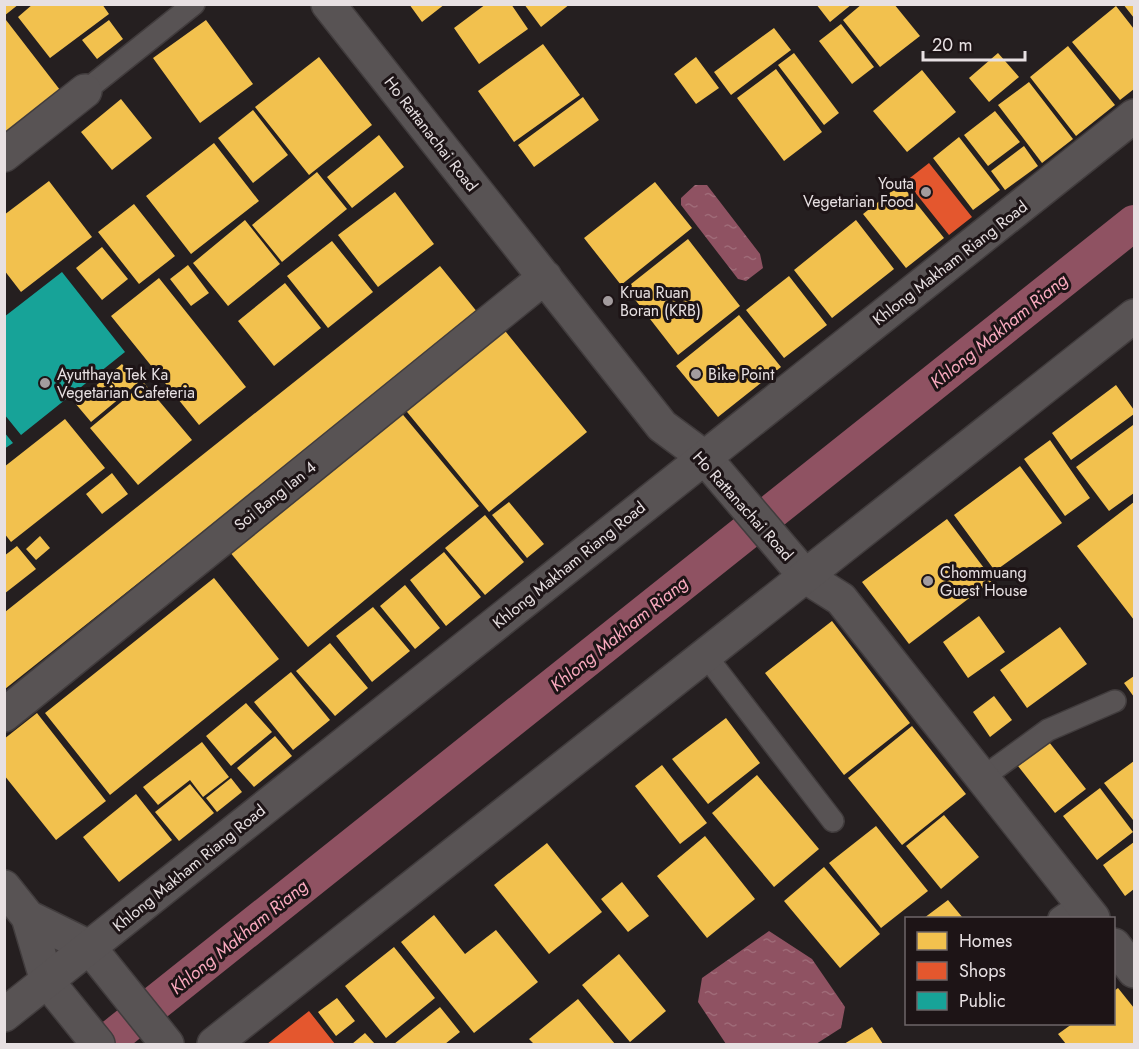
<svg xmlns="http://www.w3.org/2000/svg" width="1139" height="1049" viewBox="0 0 1139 1049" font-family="Jost,sans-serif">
<defs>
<pattern id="water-ripples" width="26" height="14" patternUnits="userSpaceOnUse" patternTransform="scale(1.5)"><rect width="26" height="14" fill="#8f5262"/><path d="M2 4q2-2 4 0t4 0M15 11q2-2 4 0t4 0" fill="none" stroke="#9f6b78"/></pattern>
</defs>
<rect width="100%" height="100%" fill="#251f20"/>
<path fill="url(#water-ripples)" d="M695 185H707L760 254 763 268 746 281 738 279 681 205V198Z
M769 931 812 959 845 1007 841 1028 816 1044H726L698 1002 702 978Z"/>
<path fill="#f2c14e" d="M4 4H19L4 16Z
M33 4H102L109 14 50 58 18 17Z
M409 4H445L422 22Z
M486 4H511L528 29 479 64 454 28Z
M524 4H570L541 27Z
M816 4H852L830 22Z
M862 4H894L920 36 880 67 843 20Z
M1123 4H1134V18Z
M1116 6 1134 29V89L1120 100 1072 42Z
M6 20 67 99 4 147V21Z
M109 20 123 39 97 59 82 40Z
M206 20 253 84 200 123 153 58Z
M841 24 874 67 852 84 819 41Z
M774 28 791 50 731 95 714 72Z
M543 44 580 95 514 142 478 91Z
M1068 46 1115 105 1076 136 1030 77Z
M794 53 839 113 824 125 778 65Z
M998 53 1019 77 989 102 969 78Z
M319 57 372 125 309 175 255 107Z
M696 57 719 88 696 104 674 74Z
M776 69 822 132 784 161 737 98Z
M922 70 956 112 907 152 873 111Z
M1029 82 1073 139 1042 163 998 105Z
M583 97 599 120 534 167 518 145Z
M121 99 152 138 112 170 81 132Z
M253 110 288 155 253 183 218 138Z
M995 111 1020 142 988 166 964 135Z
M379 135 404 167 352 208 327 177Z
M959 137 1000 190 973 210 933 158Z
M214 143 259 201 191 254 146 196Z
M1024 146 1038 166 1005 190 991 171Z
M317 172 347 209 282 262 252 225Z
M49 181 92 237 21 292 4 270V215Z
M655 182 692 228 621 285 584 238Z
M901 184 944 238 906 268 863 214Z
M395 192 434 244 378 287 338 235Z
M134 204 175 256 139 284 98 232Z
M245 220 280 264 228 306 193 263Z
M856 220 894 269 832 318 794 270Z
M688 239 740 306 678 355 626 288Z
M332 241 373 292 328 328 287 276Z
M102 247 128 279 102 300 76 268Z
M188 265 209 293 191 306 170 279Z
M440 266 478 313 5 689V612Z
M789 276 827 325 784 358 746 310Z
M159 278 246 387 199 425 111 316Z
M285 283 321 328 274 366 238 321Z
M739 315 781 367 718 417 676 366Z
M502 327 587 432 489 512 403 407Z
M122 364 138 383 91 422 75 403Z
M144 383 192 440 138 485 90 428Z
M1116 385 1134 410V414L1071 460 1052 433Z
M399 410 479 506 308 647 229 551Z
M65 419 105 468 11 542 4 533V467Z
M1133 425 1134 428V493L1109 511 1076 467Z
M1050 440 1090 498 1065 516 1024 459Z
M1020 466 1062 523 995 571 954 515Z
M112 473 128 494 102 514 86 494Z
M509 502 544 544 527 558 492 515Z
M1134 502V620L1077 546Z
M485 515 524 562 485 595 445 548Z
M947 519 993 580 909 644 862 582Z
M40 536 50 548 36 560 26 549Z
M17 546 36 569 4 594V556Z
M444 552 481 597 446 626 410 580Z
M214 578 279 659 110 795 45 713Z
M405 585 440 628 415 649 380 606Z
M373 607 410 651 372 682 336 636Z
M979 616 1005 652 968 678 943 642Z
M832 621 910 723 844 775 765 673Z
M1060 627 1087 664 1027 708 1000 670Z
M330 643 368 688 335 716 296 671Z
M291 672 330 720 293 750 254 702Z
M1134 676V697L1124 683Z
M994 696 1012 720 990 737 973 712Z
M246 703 272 732 231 766 206 736Z
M37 713 106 801 56 840 4 775V739Z
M726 718 760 763 708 804 672 759Z
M912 726 966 794 902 845 848 778Z
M275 736 292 756 254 787 237 768Z
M202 742 229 777 203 797 190 780 158 805 143 787Z
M1049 742 1086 789 1055 813 1018 766Z
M1134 761V819L1133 820 1104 783Z
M662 765 707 823 680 844 635 786Z
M757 775 819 849 774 887 712 813Z
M231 778 242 792 217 812 206 798Z
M190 784 214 813 179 841 155 812Z
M1100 788 1133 832 1097 860 1063 816Z
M136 794 172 840 119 882 83 837Z
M944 815 979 857 941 889 906 846Z
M876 826 928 891 881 928 829 863Z
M705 836 755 899 707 938 657 876Z
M1134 842V889L1125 896 1103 865Z
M547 843 602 912 549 954 494 885Z
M824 867 880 934 840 968 784 901Z
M622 882 649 916 628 932 601 899Z
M948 900 963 918H924Z
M434 915 465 954 496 930 538 982 474 1033 401 942Z
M394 947 435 998 386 1038 345 986Z
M619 954 666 1011 630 1042 582 985Z
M1118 988 1134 1008V1044H1066L1058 1034 1072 1024H1114V991Z
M337 998 355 1021 336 1036 318 1012Z
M578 999 615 1044H534L529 1039Z
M440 1007 460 1032 445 1044H394Z
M872 1027 883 1044H844Z
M365 1033 375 1044H352Z"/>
<path fill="#e4572e" d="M929 163 972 217 949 235 906 181Z
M309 1011 335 1044H267Z"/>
<path fill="#17a398" d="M62 272 125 352 21 435 4 414V317Z
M4 432 13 443 4 449Z"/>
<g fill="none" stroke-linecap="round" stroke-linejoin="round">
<path stroke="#8f5262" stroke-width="36" d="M104 1044 1134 223"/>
<defs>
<path id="service" d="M85 91 194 4
M706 656 833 821
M982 778 1048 730 1115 701
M1059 918 1081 903"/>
<path id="minor" d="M328 4 662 426 704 457 806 577 841 599 1093 918
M4 155 85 91
M4 715 545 277
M4 887 28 917 47 981 98 1044
M28 917 89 947 167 1044
M1114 945 1134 971"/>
<path id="tertiary" d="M4 1015 1134 116
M214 1044 1134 316"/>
</defs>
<use href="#service" stroke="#413c3d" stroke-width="24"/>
<use href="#minor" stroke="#413c3d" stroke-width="36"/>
<use href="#tertiary" stroke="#413c3d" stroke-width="36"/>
<use href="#service" stroke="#585354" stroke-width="21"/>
<use href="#minor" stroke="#585354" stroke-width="33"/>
<use href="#tertiary" stroke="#585354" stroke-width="33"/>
</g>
<g fill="#a39c9e" stroke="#1d1416" stroke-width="2">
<circle cx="926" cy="192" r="6"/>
<circle cx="608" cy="301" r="6"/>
<circle cx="696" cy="374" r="6"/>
<circle cx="45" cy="383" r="6"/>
<circle cx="928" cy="581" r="6"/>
</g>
<g text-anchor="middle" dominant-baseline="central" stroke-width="6" stroke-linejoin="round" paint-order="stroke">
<g font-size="16" fill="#e7e0e2" stroke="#1d1416">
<text transform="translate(431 134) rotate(52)">Ho Rattanachai Road</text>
<text transform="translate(950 263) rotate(-38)">Khlong Makham Riang Road</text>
<text transform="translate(275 496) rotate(-39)">Soi Bang Ian 4</text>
<text transform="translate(743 506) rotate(48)">Ho Rattanachai Road</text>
<text transform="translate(569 565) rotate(-39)">Khlong Makham Riang Road</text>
<text transform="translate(189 868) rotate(-39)">Khlong Makham Riang Road</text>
</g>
<g font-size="16" fill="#e7e0e2" stroke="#1d1416" text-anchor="start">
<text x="914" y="183" text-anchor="end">Youta<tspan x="914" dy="18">Vegetarian Food</tspan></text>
<text x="620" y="292">Krua Ruan<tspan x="620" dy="18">Boran (KRB)</tspan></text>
<text x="57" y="374">Ayutthaya Tek Ka<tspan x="57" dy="18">Vegetarian Cafeteria</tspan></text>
<text x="708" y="374">Bike Point</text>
<text x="940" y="572">Chommuang<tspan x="940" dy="18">Guest House</tspan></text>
</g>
<g font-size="18" font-style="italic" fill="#f9a9be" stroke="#1d1416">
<text transform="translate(999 331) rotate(-39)">Khlong Makham Riang</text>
<text transform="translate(619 634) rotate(-39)">Khlong Makham Riang</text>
<text transform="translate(239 937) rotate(-39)">Khlong Makham Riang</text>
</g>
</g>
<rect width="1139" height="1049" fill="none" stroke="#e7e0e2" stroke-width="12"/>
<rect x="905" y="917" width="210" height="108" fill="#1d1416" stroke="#6e6668" stroke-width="1.5"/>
<rect x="917" y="932" width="30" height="18" fill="#f2c14e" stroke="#6e6668" stroke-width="1.5"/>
<text x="959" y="947" font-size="18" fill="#e7e0e2">Homes</text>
<rect x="917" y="962" width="30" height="18" fill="#e4572e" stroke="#6e6668" stroke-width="1.5"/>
<text x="959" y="977" font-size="18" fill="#e7e0e2">Shops</text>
<rect x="917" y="992" width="30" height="18" fill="#17a398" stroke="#6e6668" stroke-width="1.5"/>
<text x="959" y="1007" font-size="18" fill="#e7e0e2">Public</text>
<path d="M923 51v9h102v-9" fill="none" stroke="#e7e0e2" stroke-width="3"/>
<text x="932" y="51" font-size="18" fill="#e7e0e2" stroke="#1d1416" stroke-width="4.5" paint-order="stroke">20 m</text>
</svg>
